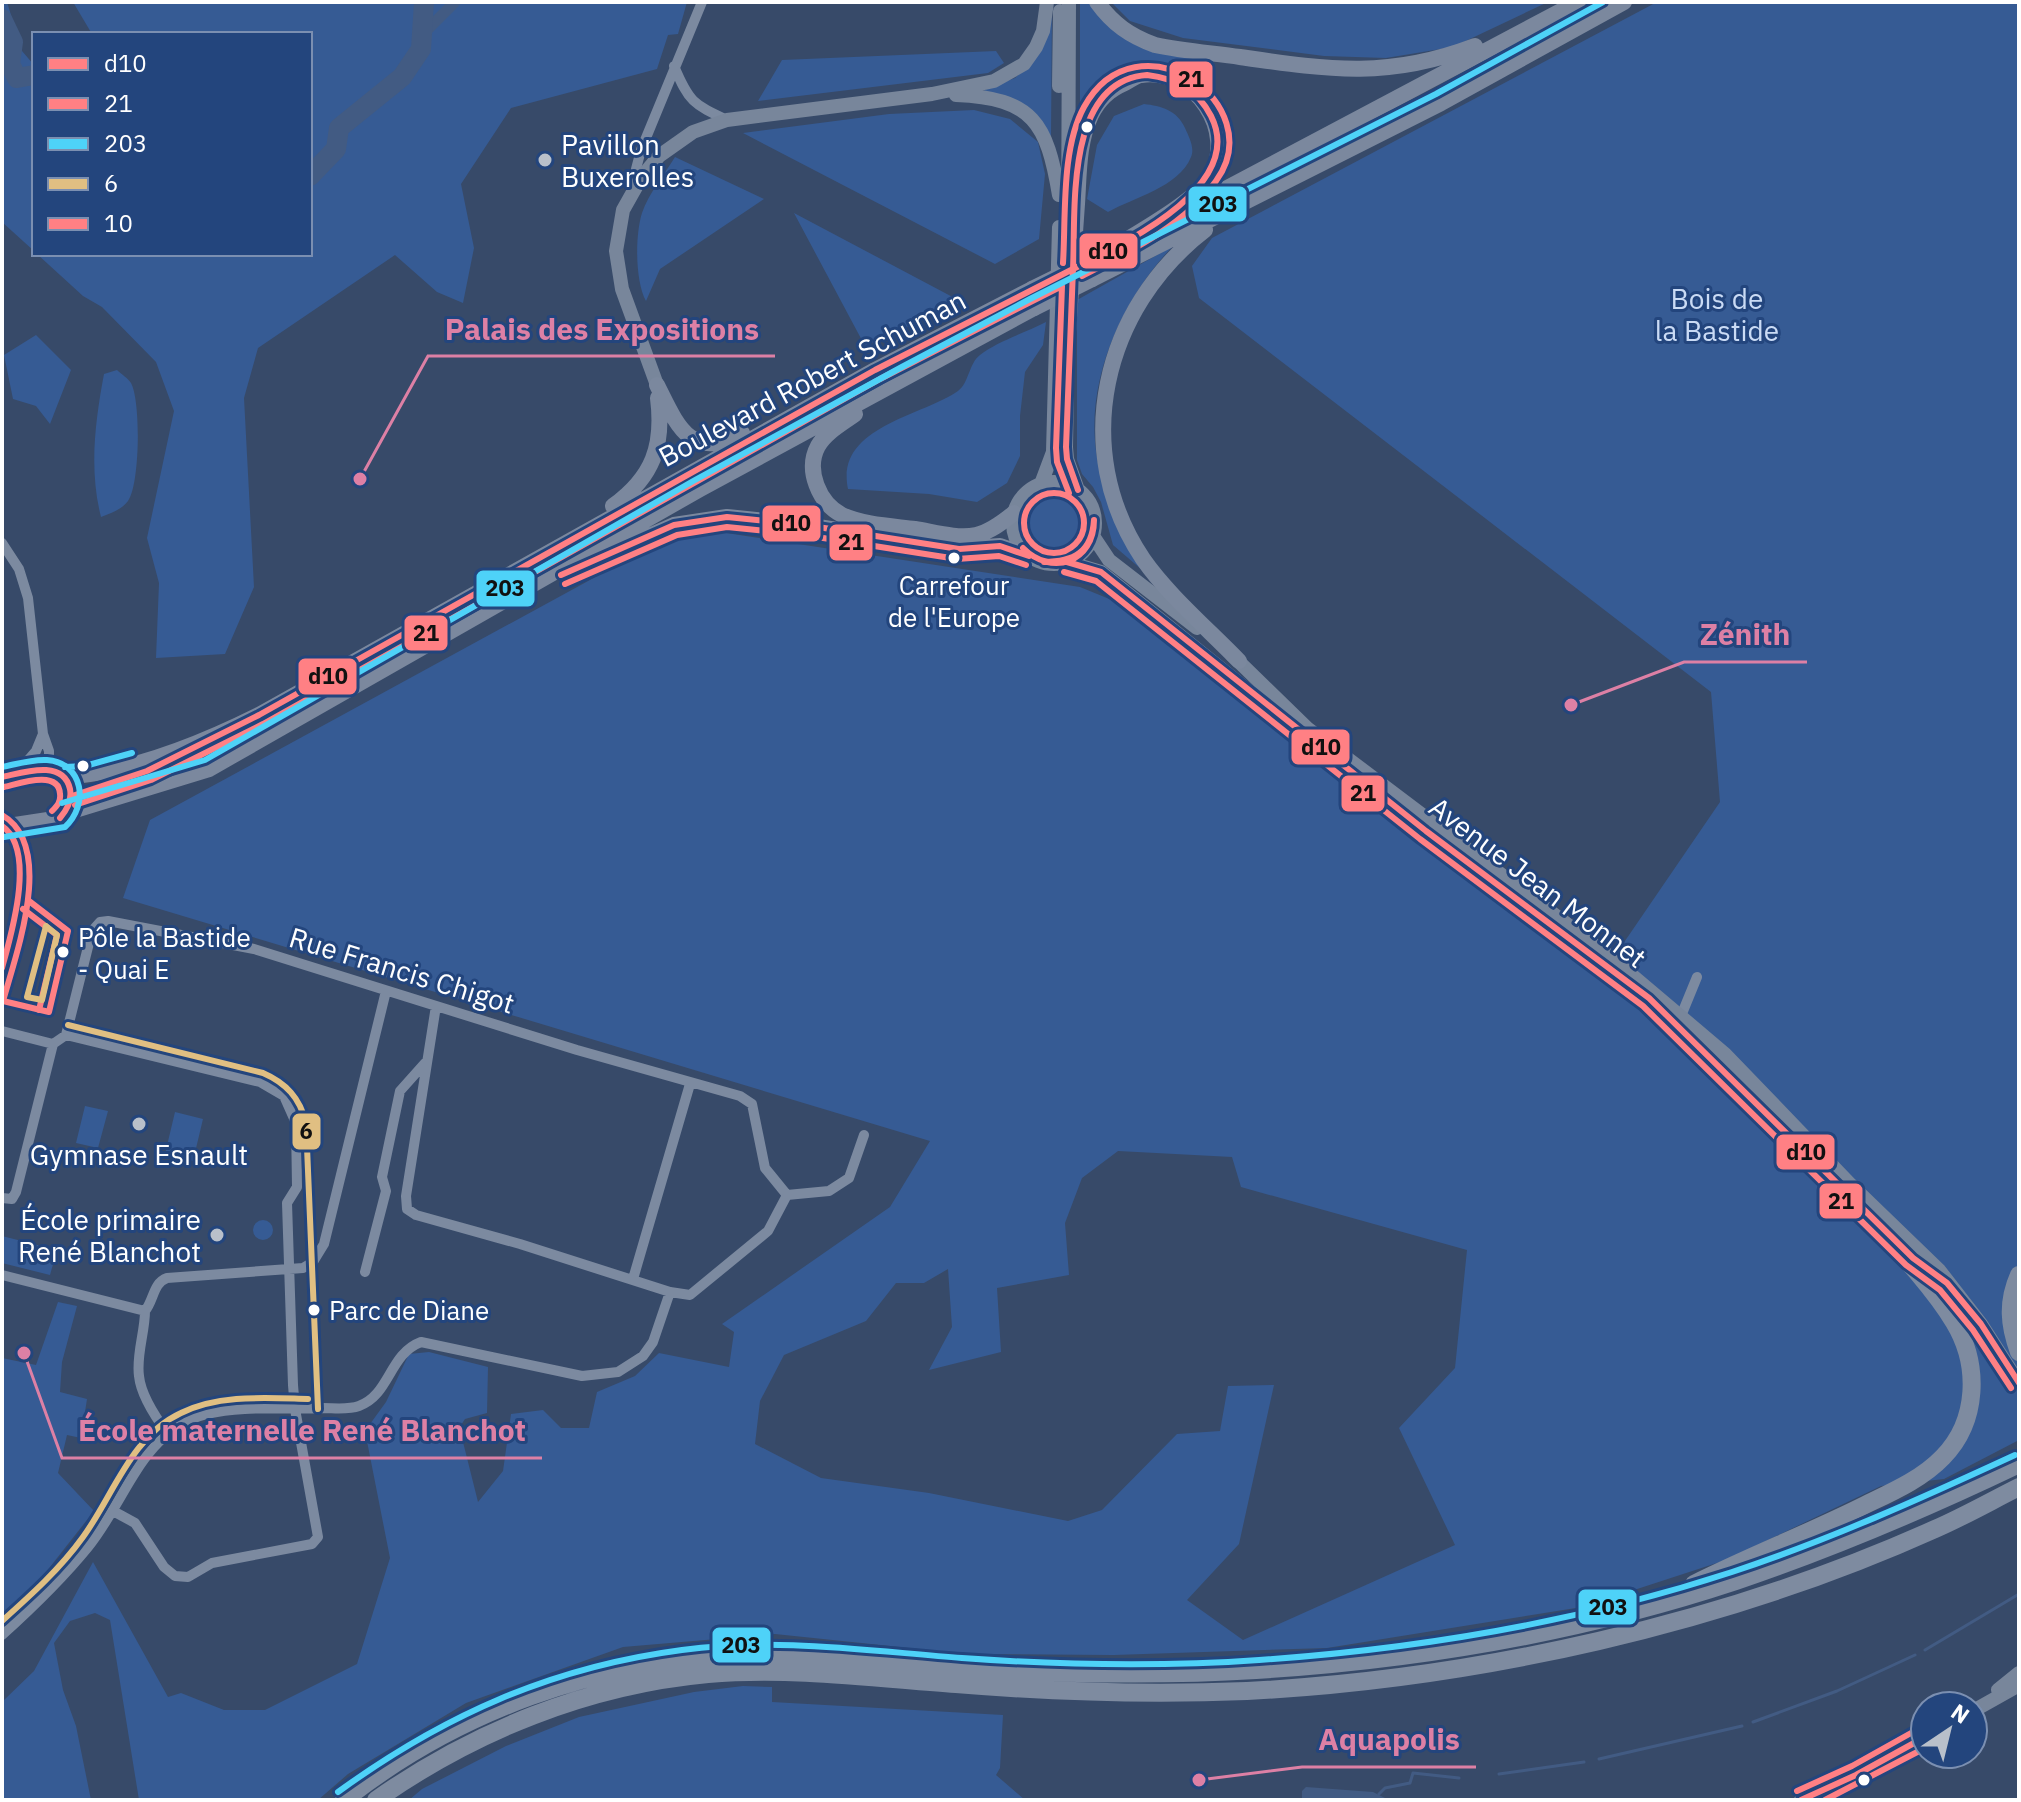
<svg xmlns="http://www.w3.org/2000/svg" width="2021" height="1802" viewBox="0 0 2021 1802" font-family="'IBM Plex Sans',sans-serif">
<rect width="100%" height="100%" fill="#374a69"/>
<path fill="#365b94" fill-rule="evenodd" d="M2 2H7L22 51 34 65V251L2 222Z
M73 2H687L678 34 668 35 657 69 511 108 461 184 474 248 463 303 437 292 395 255 258 348 244 398 254 587 225 654 156 658 159 583 147 538 174 411 156 362 102 307 83 296 37 254H310V34H92Z
M1080 2H1091L1105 19 1192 55 1189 80C1160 74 1129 63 1105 86 1095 95 1088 111 1080 122Z
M1111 2H1548L1453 47 1386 58 1324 56 1183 38 1130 21Z
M1657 2H2019V1440L1944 1479 1881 1486 1726 1560 1582 1607 1327 1648 1114 1655 967 1654 775 1634 623 1647 466 1703 348 1774 318 1800H139L110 1620 95 1613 70 1621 54 1643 63 1690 76 1726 91 1800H2V1702L34 1671 93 1562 168 1697 181 1693 224 1710H265L357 1664 390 1558 365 1431 386 1402 409 1354 429 1352 488 1367 487 1413 465 1419 455 1434 463 1442 478 1502 503 1471 511 1414 543 1410 561 1428H589L597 1392 635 1376 659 1353 729 1367 734 1332 722 1324 890 1207 930 1141 123 898 150 820 687 527 1080 587 1124 605 1601 976 1720 802 1711 692 1199 298 1192 266 1212 238ZM1118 1151 1232 1157 1241 1187 1467 1250 1455 1368 1399 1428 1455 1545 1243 1640 1187 1600 1239 1544 1274 1385 1228 1386 1220 1431 1177 1434 1102 1510 1068 1521 929 1493 821 1478 755 1444 760 1401 784 1355 866 1321 896 1283H924L948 1269 952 1327 929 1370 1001 1352 997 1288 1069 1275 1065 1223 1082 1178Z
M1052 5 1051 138 1018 103 983 90 1015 78 1034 60Z
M996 51 1004 63 988 73 758 101 782 60Z
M1144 104C1161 106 1177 110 1185 128 1189 137 1195 148 1191 157 1179 187 1133 198 1108 212L1087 199 1097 145 1114 116Z
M974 110 1010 119 1038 142 1045 174 1039 239 995 264 743 133 889 114Z
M675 157 764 199 660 269 646 301C635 281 635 235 642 213 649 193 664 175 675 157Z
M794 213 962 302 865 346Z
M1173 246C1117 304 1077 398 1102 478 1105 489 1113 500 1119 511 1131 534 1143 558 1156 582L1113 545 1101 502 1093 487 1082 474 1077 460V300Z
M1046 322 1043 345 1025 372 1020 416V456L1007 483 977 502 929 494 848 489C835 427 920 417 958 391 969 383 969 363 980 355 996 342 1027 332 1046 322Z
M36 335 71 370 50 424 36 406 13 399 4 355Z
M117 370C121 374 128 378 131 383 141 401 140 485 128 501 121 510 111 513 101 517 89 470 95 422 104 374Z
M1020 522a33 33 0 1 1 66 0a33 33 0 1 1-66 0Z
M85 1106 108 1111 98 1148 76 1143Z
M175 1112 203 1119 193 1161 165 1154Z
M253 1230a10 10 0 1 1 20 0a10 10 0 1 1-20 0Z
M2 1236 57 1250 50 1275 2 1263Z
M58 1302 77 1306 62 1362 60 1392 87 1399 81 1438 67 1435 58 1473 94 1511 39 1581 2 1614V1358L36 1365Z
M743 1686 772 1687V1702L1003 1715 1000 1768 996 1775 1025 1800H409L422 1789 506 1746 579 1717 694 1692Z"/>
<path fill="#425b83" d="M1306 1787 1373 1792 1389 1800H1302V1791Z"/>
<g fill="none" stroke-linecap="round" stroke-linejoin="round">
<path stroke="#425b83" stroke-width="3" d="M1925 1650 2019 1594
M1753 1722 1837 1691 1915 1655
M1599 1759 1742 1726
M1499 1774 1584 1762
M1379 1794 1385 1788 1410 1783 1413 1773 1459 1778"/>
<path stroke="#425b83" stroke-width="11" d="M423 34 455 2"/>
<path stroke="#425b83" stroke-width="20" d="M2 19 13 42 10 64 17 78 34 75
M310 176 336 149 339 128 402 77 421 49 424 2"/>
<path stroke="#7c8aa0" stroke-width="10" d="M674 66C689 102 693 104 727 120
M641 178 636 169 641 150 702 2
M2 543 19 569 28 598 43 734 49 751V769
M18 772 36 751 43 734
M436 1006 406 1196 407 1209 416 1215 520 1244 670 1292 690 1295 768 1231 787 1195
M1681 1016 1697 977
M2 1031 53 1044 66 1035 260 1082 284 1096 296 1123 297 1187 287 1203 293 1385 295 1409 318 1537 312 1544 212 1563 188 1577 175 1576 164 1567 135 1523 113 1511
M66 1035 92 931 100 922 108 921 254 949 577 1050 740 1096 752 1104 765 1168 787 1195 829 1191 849 1178 864 1135
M2 1198 12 1199 16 1192 53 1044
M365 1272 386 1191 382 1177 400 1091 425 1063
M2 1275 145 1311C145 1332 136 1355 139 1376 141 1396 156 1418 168 1434
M633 1279 690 1084
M145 1311C154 1300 153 1283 167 1278L303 1268 313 1262 324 1244 386 991
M2 1635C33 1607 62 1579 88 1547 126 1501 141 1431 207 1414 243 1405 285 1410 323 1408 334 1408 348 1410 359 1406 390 1395 389 1354 421 1342L582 1376 618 1372 643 1356 653 1342 670 1292"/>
<path stroke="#78869b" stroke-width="14" d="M1059 86 1060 11
M956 95C1033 98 1047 123 1059 195
M1068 242 1069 2
M1068 322 1066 447 1067 459 1078 490
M657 385 622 289 616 251 623 210 641 178 659 156 693 132 727 120 932 94 994 81 1024 64 1036 47 1043 31 1047 2
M1013 523a41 41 0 1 1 82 0a41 41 0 1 1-82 0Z
M1041 484 1053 452 1059 227
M1093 536 1109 560 1197 628
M1067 562 1101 572 1296 729
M1232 655 1307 728 1608 955 1725 1054 1850 1184 1939 1270 1981 1324 2019 1383
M1678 1026 1839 1187
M1998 1690 2019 1673
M1973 1711 2019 1685
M1801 1800 1856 1775 1925 1737"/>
<path stroke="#7b889e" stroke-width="16" d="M1097 2C1113 24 1130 36 1155 45 1183 51 1212 53 1240 57 1330 70 1388 79 1475 46
M1180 213 1578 2
M1205 230C1103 308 1069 449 1143 559 1168 595 1208 629 1239 661
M1092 279 1441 103 1624 2
M1068 332C1071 289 1074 247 1077 204 1079 175 1078 142 1091 115 1099 99 1109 90 1125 83 1130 80 1136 76 1141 75 1195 67 1237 132 1210 177 1195 202 1133 235 1107 252
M657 385C677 425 690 462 742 433
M855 414C843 423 826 432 818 446 805 470 819 503 842 515 864 525 891 526 915 529 934 532 957 539 976 535 990 532 1003 522 1014 513
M613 506C653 477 664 446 658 398
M588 563 674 525 727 517 805 525 959 549 1000 546 1029 556
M2 777C16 775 33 769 47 770 74 772 77 801 61 818L2 827
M65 777C131 772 199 745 259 715L875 370 1032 289
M65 813 209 769 700 489 1034 308"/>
<path stroke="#7e8ba0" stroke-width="18" d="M2019 1275C2007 1302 2009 1325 2019 1352
M1694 1584C1750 1556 1809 1533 1865 1505 1892 1492 1922 1479 1943 1457 1978 1421 1980 1365 1954 1322 1928 1279 1879 1231 1845 1192
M344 1800C457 1711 596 1661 740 1655 816 1652 892 1663 967 1668 1063 1674 1159 1676 1256 1670 1417 1660 1582 1632 1736 1581 1833 1548 1927 1508 2019 1464
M376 1800C474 1731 588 1685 708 1674 791 1667 874 1678 956 1684 1053 1692 1150 1695 1247 1691 1477 1679 1724 1624 1935 1529 1963 1517 1991 1501 2019 1487"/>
<path stroke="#7b889e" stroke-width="16" d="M1032 289 1093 259
M1034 308 1092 279"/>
<defs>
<path id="bus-1" d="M1147 75C1177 79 1197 89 1211 116 1247 187 1123 244 1073 269 1076 211 1064 81 1147 75Z
M1073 269 1066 447 1067 459 1078 490
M1023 548C1052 577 1094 562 1094 520
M1044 562C1074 562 1092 552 1094 520
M1067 562 1101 572 1426 831 1649 998 1913 1258 1947 1283 1981 1324 2019 1383
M561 575 674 525 727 517 805 525 959 549 1000 546 1029 556
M2 777C22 773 63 758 70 789 72 800 67 810 60 818
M72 796 147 771 259 715 875 370 1073 269
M2 815C56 846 16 954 3 1001L49 1012
M29 901 68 931 49 1012
M1801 1800 1856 1775 1925 1737"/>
<path id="bus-2" d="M1063 263C1066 216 1061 149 1084 107 1137 11 1272 104 1216 181 1185 225 1129 252 1082 276
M1024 523a30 30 0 1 1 60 0a30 30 0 1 1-60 0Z
M1064 572 1096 581 1420 839 1643 1006 1906 1265 1940 1290 1973 1330 2011 1388
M565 584 677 535 727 527 804 535 957 559 999 556 1026 565
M4 787C18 784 59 769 60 794 61 802 57 806 52 811
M75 805 151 780 263 724 880 379 1062 286 1056 448 1057 462 1069 493
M2 826C37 850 11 935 2 968
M23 909 57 935 39 1010
M1825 1800 1925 1748"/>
<path id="bus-3" d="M2 767C17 764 32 759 47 760 84 763 89 805 65 827L4 837
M65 767 85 766 132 753
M62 803 205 760 695 480 900 368 1030 299 1436 94 1603 2
M338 1792C444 1715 552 1667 682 1650 775 1637 869 1651 962 1658 1060 1665 1160 1667 1259 1660 1419 1649 1579 1622 1732 1572 1829 1540 1922 1498 2015 1455"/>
<path id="bus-4" d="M46 926 57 935 42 1000 27 997Z
M68 1025 263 1073C286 1083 300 1098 306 1123L318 1409
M2 1621C31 1595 60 1569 83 1537 113 1496 131 1436 181 1413 219 1394 267 1398 308 1399"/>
<path id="bus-5" d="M1797 1791 1852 1766 1920 1728"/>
</defs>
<use href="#bus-1" stroke="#23457d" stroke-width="12"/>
<use href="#bus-2" stroke="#23457d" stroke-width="12"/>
<use href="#bus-3" stroke="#23457d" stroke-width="12"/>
<use href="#bus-4" stroke="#23457d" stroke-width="12"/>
<use href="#bus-5" stroke="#23457d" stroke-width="12"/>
<use href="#bus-1" stroke="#ff8084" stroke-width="6"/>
<use href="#bus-2" stroke="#ff8084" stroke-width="6"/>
<use href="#bus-3" stroke="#4ed2f8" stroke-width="6"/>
<use href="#bus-4" stroke="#e0bf82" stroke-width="6"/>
<use href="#bus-5" stroke="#ff8084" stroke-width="6"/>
</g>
<g fill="#fff" stroke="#23457d" stroke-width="3">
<circle cx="1087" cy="127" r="7"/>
<circle cx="954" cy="558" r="7"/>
<circle cx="83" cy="766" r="7"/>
<circle cx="63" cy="952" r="7"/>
<circle cx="314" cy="1310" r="7"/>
<circle cx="1864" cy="1780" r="7"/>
</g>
<g fill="#b9c0ca" stroke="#23457d" stroke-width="3">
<circle cx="545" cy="160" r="8"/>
<circle cx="139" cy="1124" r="8"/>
<circle cx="217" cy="1235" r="8"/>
</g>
<g text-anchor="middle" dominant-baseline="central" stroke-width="6" stroke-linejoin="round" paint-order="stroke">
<g font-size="26" fill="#fff" stroke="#23457d" text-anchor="start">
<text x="954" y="585" text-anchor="middle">Carrefour<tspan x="954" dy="32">de l'Europe</tspan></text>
<text x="78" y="937">Pôle la Bastide<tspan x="78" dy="32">- Quai E</tspan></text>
<text x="329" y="1310">Parc de Diane</text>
</g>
<g font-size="28" fill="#fff" stroke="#23457d" text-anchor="start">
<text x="561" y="144">Pavillon<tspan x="561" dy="32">Buxerolles</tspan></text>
<text x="139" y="1154" text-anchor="middle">Gymnase Esnault</text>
<text x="201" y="1219" text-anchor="end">École primaire<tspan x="201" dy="32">René Blanchot</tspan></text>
</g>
<g font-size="28" fill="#cadbf5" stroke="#23457d">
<text x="1717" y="298">Bois de<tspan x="1717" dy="32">la Bastide</tspan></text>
</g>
<g font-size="28" fill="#fff" stroke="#23457d">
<text transform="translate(812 378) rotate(-28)">Boulevard Robert Schuman</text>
<text transform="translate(1538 882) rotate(37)">Avenue Jean Monnet</text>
<text transform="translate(402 970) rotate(17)">Rue Francis Chigot</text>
</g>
</g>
<path fill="none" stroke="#dd80a5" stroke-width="3" d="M360 479L428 356H775M1571 705L1684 662H1807M24 1353L62 1458H542M1199 1780L1302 1767H1476"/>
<g fill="#dd80a5" stroke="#23457d" stroke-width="3">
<circle cx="360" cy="479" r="8"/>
<circle cx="1571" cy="705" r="8"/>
<circle cx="24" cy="1353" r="8"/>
<circle cx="1199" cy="1780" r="8"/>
</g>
<g font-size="30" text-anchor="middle" font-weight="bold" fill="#dd80a5" stroke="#23457d" stroke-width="6" stroke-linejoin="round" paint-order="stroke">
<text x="602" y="340">Palais des Expositions</text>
<text x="1745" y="645">Zénith</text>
<text x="302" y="1441">École maternelle René Blanchot</text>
<text x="1389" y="1750">Aquapolis</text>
</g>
<g stroke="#23457d" stroke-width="3">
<rect x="1168" y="60" width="46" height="39" rx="8" fill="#ff8084"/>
<rect x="1187" y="185" width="61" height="38" rx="8" fill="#4ed2f8"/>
<rect x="1078" y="232" width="61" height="38" rx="8" fill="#ff8084"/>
<rect x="761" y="504" width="61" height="39" rx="8" fill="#ff8084"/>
<rect x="828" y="523" width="46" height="39" rx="8" fill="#ff8084"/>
<rect x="475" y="569" width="61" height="39" rx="8" fill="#4ed2f8"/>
<rect x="403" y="614" width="46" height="38" rx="8" fill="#ff8084"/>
<rect x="297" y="657" width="61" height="39" rx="8" fill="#ff8084"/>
<rect x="1290" y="728" width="61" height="38" rx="8" fill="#ff8084"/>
<rect x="1340" y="774" width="46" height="39" rx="8" fill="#ff8084"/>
<rect x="291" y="1112" width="31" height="39" rx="8" fill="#e0bf82"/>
<rect x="1775" y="1133" width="61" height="38" rx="8" fill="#ff8084"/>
<rect x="1818" y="1182" width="46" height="38" rx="8" fill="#ff8084"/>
<rect x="1577" y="1588" width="61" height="38" rx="8" fill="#4ed2f8"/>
<rect x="711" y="1626" width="61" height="38" rx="8" fill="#4ed2f8"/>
</g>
<g font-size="22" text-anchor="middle" font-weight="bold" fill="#111">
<text x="1191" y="87">21</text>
<text x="1218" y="212">203</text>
<text x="1108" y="259">d10</text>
<text x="791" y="531">d10</text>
<text x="851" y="550">21</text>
<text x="505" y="596">203</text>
<text x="426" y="641">21</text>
<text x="328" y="684">d10</text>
<text x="1321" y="755">d10</text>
<text x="1363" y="801">21</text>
<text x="306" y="1139">6</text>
<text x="1806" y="1160">d10</text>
<text x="1841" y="1209">21</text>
<text x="1608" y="1615">203</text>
<text x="741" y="1653">203</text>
</g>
<rect width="2021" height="1802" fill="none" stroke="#ffffff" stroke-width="8"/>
<rect x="32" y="32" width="280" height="224" fill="#23457d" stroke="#7b8fb1" stroke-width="2"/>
<rect x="48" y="58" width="40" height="12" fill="#ff8084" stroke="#7b8fb1" stroke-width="2"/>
<text x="104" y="72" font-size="24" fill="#ffffff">d10</text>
<rect x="48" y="98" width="40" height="12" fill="#ff8084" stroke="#7b8fb1" stroke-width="2"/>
<text x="104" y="112" font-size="24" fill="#ffffff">21</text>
<rect x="48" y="138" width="40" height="12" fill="#4ed2f8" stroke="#7b8fb1" stroke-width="2"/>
<text x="104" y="152" font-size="24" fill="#ffffff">203</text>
<rect x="48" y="178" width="40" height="12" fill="#e0bf82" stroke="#7b8fb1" stroke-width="2"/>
<text x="104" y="192" font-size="24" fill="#ffffff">6</text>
<rect x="48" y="218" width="40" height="12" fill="#ff8084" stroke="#7b8fb1" stroke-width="2"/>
<text x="104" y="232" font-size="24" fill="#ffffff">10</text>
<g transform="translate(1949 1730) rotate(35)"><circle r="38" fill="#23457d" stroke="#7b8fb1" stroke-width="2"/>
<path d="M0-6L14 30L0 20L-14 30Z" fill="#b9c0ca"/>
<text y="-12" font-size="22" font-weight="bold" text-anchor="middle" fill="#ffffff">N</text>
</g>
</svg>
